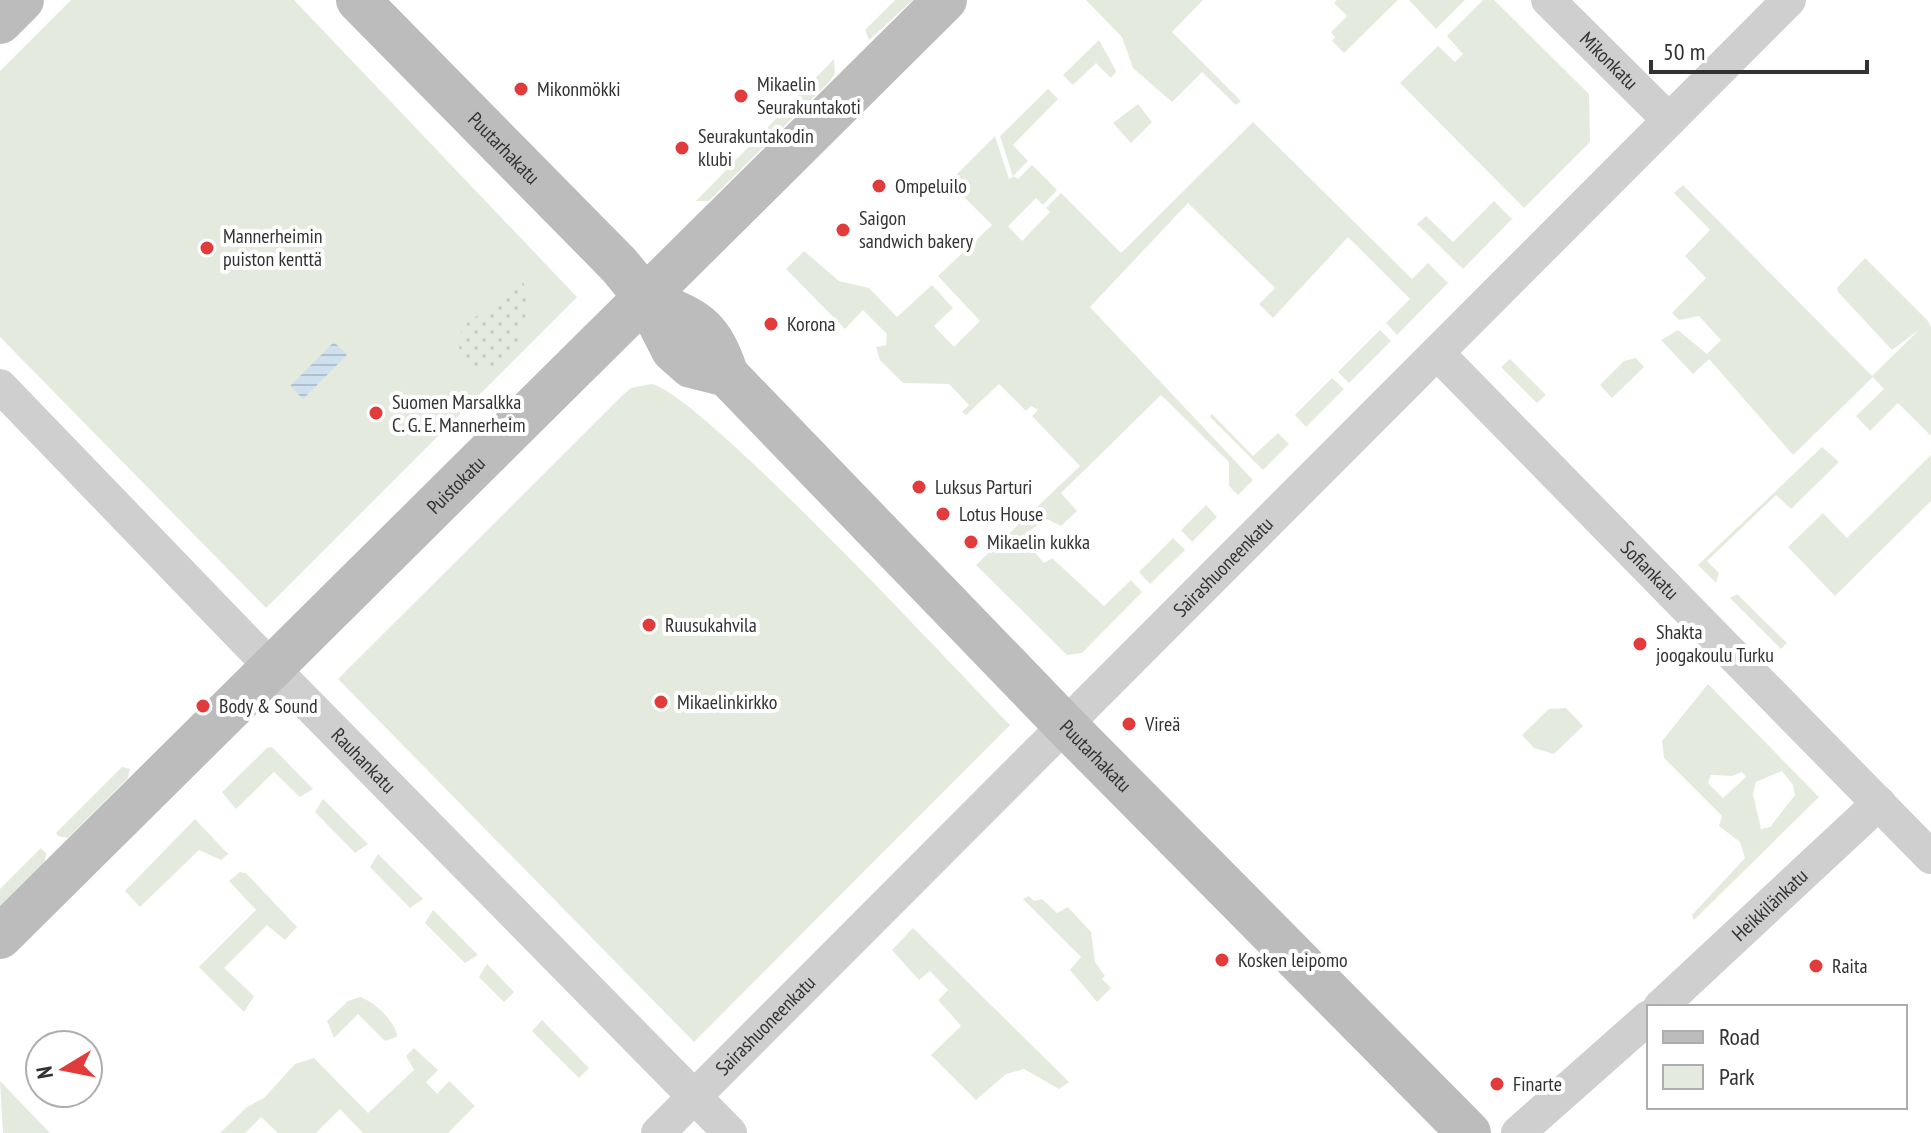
<svg xmlns="http://www.w3.org/2000/svg" width="1931" height="1133" viewBox="0 0 1931 1133" font-family="'PT Sans Narrow',sans-serif">
<defs>
<pattern id="garden-dots" width="8" height="8" patternUnits="userSpaceOnUse" patternTransform="scale(2)"><rect width="8" height="8" fill="#e4ebde"/><path d="M2 2h.1M6 6h.1" fill="none" stroke="#c4cabf" stroke-width="1.8" stroke-linecap="round"/></pattern>
<pattern id="water-rules" width="6" height="5" patternUnits="userSpaceOnUse" patternTransform="scale(2)"><rect width="6" height="5" fill="#cedfed"/><path d="M0 2.5h6" fill="none" stroke="#b1c0cc"/></pattern>
</defs>
<rect width="100%" height="100%" fill="#fff"/>
<path fill="#e4ebde" fill-rule="evenodd" d="M71 0H294L577 297 266 608 0 337V71Z
M895 0H913L869 40 865 30Z
M1086 0H1203L1172 32 1241 101 1236 105 1202 72 1172 102 1133 68 1122 37Z
M1337 0H1398L1344 53 1332 41 1335 37 1331 32 1347 16 1334 3Z
M1409 0H1465L1436 29Z
M1483 0H1494L1589 94 1590 142 1524 208 1400 83 1438 46 1455 62 1463 54 1447 36Z
M1099 40 1116 71 1111 78 1096 63 1073 85 1063 75Z
M834 59 835 73 830 81 709 201H696Z
M1048 89 1058 99 1013 145 1028 161 1013 176 1018 179 1032 165 1057 190 1043 205 1036 198 1008 226 1022 241 1050 212 1046 208 1061 193 1121 253 1253 122 1412 279 1428 263 1448 283 1397 335 1386 323 1410 299 1348 237 1273 318 1259 304 1275 288 1188 203 1090 307 1253 480 1238 495 1229 486V462L1161 395 1061 493 1077 511 1061 526 1047 519 1028 532 1037 542 1031 548 1044 563 1052 558 1104 606 1131 580 1142 592 1082 653 1067 655 976 565 1080 466 1032 416 1038 410 1031 406 1026 411 999 384 966 415 962 412 969 405 949 384 903 383 880 360 876 347 886 345 887 334 863 310 845 329 786 269 804 251 839 281 869 288 897 317 932 285 953 308 934 326 954 347 980 321 938 276 992 225 949 182 995 136 1009 179 1013 177 1000 136Z
M1138 104 1152 122 1131 143 1113 123Z
M1683 185 1872 376 1920 329 1892 350 1838 292 1837 288 1865 258 1928 321 1931 327V436L1898 403 1870 431 1856 416 1884 389 1873 377 1793 455 1709 359 1693 374 1661 340 1678 330 1707 354 1721 340 1699 316 1679 320 1672 313 1706 278 1685 256 1710 230 1674 193Z
M1494 201 1512 219 1463 269 1417 224 1426 216 1453 242Z
M1380 330 1391 341 1349 383 1338 372Z
M1636 358 1644 367 1612 398 1600 385 1624 361Z
M1510 359 1546 395 1537 403 1501 367Z
M1332 378 1344 389 1306 427 1295 415Z
M651 384C697 390 960 674 1010 725L694 1042 338 679 625 393 631 388Z
M1212 414 1253 456 1278 433 1289 444 1263 470 1210 417Z
M1822 447 1839 462 1791 509 1776 495 1707 561 1719 573 1716 583 1698 565Z
M1931 455V501L1835 596 1788 547 1823 513 1847 538Z
M1206 505 1217 517 1192 542 1181 530Z
M1173 538 1185 550 1150 584 1139 572Z
M1737 594 1787 643 1781 649 1730 598Z
M1708 684 1819 797 1694 920 1692 915 1745 858 1740 842 1719 826 1722 816 1664 758 1662 741ZM1782 771 1793 785 1795 795 1770 827 1761 829 1753 794 1756 782ZM1742 772 1746 777 1723 798 1708 783 1711 775 1732 776Z
M1566 708 1583 726 1554 754 1534 748 1522 735 1549 709Z
M272 747 313 789 300 797 274 772 236 809 222 792 267 748Z
M122 767 130 769 128 778 68 838 58 836 56 833Z
M323 799 368 844 355 853 315 812Z
M195 819 228 854 221 860 199 850 140 907 125 891Z
M41 848 46 853 45 862 0 906V889Z
M378 854 423 899 410 908 370 867Z
M240 872 246 873 297 927 285 940 267 925 224 968 254 996 244 1012 199 967 256 910 229 881Z
M1029 896 1034 901 1042 899 1057 913 1068 907 1091 932 1095 962 1105 976 1102 979 1111 988 1097 1002 1070 970 1081 957 1023 899Z
M433 910 478 955 465 963 425 923Z
M913 928 1069 1082 1059 1089 1024 1069 1006 1074 976 1100 931 1055 961 1026 938 1000 948 990 930 971 919 980 892 950Z
M487 964 514 992 504 1002 479 977Z
M360 997C374 1001 397 1023 397 1037L385 1041 358 1014 334 1038 327 1021 348 1001Z
M542 1020 589 1068 579 1078 532 1031Z
M414 1048 438 1070 426 1082 437 1094 449 1081 475 1106 448 1133H363L340 1109 316 1133H278L261 1117 245 1133H220L247 1107 264 1098 295 1064 314 1058 368 1113 414 1070 406 1056Z
M0 1081 50 1133H3Z"/>
<path fill="url(#garden-dots)" d="M520 276C539 304 515 376 476 370L459 348C459 314 483 317 506 301L517 277Z"/>
<path fill="url(#water-rules)" d="M334 342 347 355 303 399 290 386Z"/>
<g fill="none" stroke-linecap="round" stroke-linejoin="round">
<g stroke="#cfcfcf" stroke-width="34">
<path id="s1" d="M1548 0 1669 120"/>
<path id="s2" d="M1437 353 1931 857"/>
<path id="s3" d="M0 386 244 639 730 1133"/>
<path id="s4" d="M1660 1007 1879 803"/>
<path id="s5" d="M658 1133 1789 0"/>
<path d="M1518 1133 1649 1017"/>
</g>
<g stroke="#bcbcbc" stroke-width="44">
<path id="s6" d="M358 0 619 265 647 299 673 350 691 366 727 375"/>
<path d="M0 22 22 0"/>
<path id="s7" d="M647 299C696 322 709 322 727 375L1064 724 1469 1133"/>
<path id="s8" d="M0 937 945 0"/>
</g>
</g>
<g fill="#e23b3c" stroke="#fff" stroke-width="3">
<circle cx="521" cy="89" r="8"/>
<circle cx="741" cy="96" r="8"/>
<circle cx="682" cy="148" r="8"/>
<circle cx="879" cy="186" r="8"/>
<circle cx="843" cy="230" r="8"/>
<circle cx="207" cy="248" r="8"/>
<circle cx="771" cy="324" r="8"/>
<circle cx="376" cy="413" r="8"/>
<circle cx="919" cy="487" r="8"/>
<circle cx="943" cy="514" r="8"/>
<circle cx="971" cy="542" r="8"/>
<circle cx="649" cy="625" r="8"/>
<circle cx="1640" cy="644" r="8"/>
<circle cx="661" cy="702" r="8"/>
<circle cx="203" cy="706" r="8"/>
<circle cx="1129" cy="724" r="8"/>
<circle cx="1222" cy="960" r="8"/>
<circle cx="1816" cy="966" r="8"/>
<circle cx="1497" cy="1084" r="8"/>
</g>
<g text-anchor="middle" dominant-baseline="central" stroke-width="8" stroke-linejoin="round" paint-order="stroke">
<g font-size="20" fill="#323232" stroke="#fff">
<text stroke="none"><textPath href="#s1" startOffset="86">Mikonkatu</textPath></text>
<text stroke="none"><textPath href="#s6" startOffset="208">Puutarhakatu</textPath></text>
<text stroke="none"><textPath href="#s8" startOffset="642">Puistokatu</textPath></text>
<text stroke="none"><textPath href="#s5" startOffset="800">Sairashuoneenkatu</textPath></text>
<text stroke="none"><textPath href="#s2" startOffset="304">Sofiankatu</textPath></text>
<text stroke="none"><textPath href="#s7" startOffset="646">Puutarhakatu</textPath></text>
<text stroke="none"><textPath href="#s3" startOffset="522">Rauhankatu</textPath></text>
<text stroke="none"><textPath href="#s4" startOffset="150">Heikkilänkatu</textPath></text>
<text stroke="none"><textPath href="#s5" startOffset="152">Sairashuoneenkatu</textPath></text>
</g>
<g font-size="20" fill="#323232" stroke="#fff" text-anchor="start">
<text x="757" y="84">Mikaelin<tspan x="757" dy="23">Seurakuntakoti</tspan></text>
<text x="537" y="89">Mikonmökki</text>
<text x="698" y="136">Seurakuntakodin<tspan x="698" dy="23">klubi</tspan></text>
<text x="895" y="186">Ompeluilo</text>
<text x="859" y="218">Saigon<tspan x="859" dy="23">sandwich bakery</tspan></text>
<text x="223" y="236">Mannerheimin<tspan x="223" dy="23">puiston kenttä</tspan></text>
<text x="787" y="324">Korona</text>
<text x="392" y="402">Suomen Marsalkka<tspan x="392" dy="23">C. G. E. Mannerheim</tspan></text>
<text x="935" y="487">Luksus Parturi</text>
<text x="959" y="514">Lotus House</text>
<text x="987" y="542">Mikaelin kukka</text>
<text x="665" y="625">Ruusukahvila</text>
<text x="1656" y="632">Shakta<tspan x="1656" dy="23">joogakoulu Turku</tspan></text>
<text x="677" y="702">Mikaelinkirkko</text>
<text x="219" y="706">Body &amp; Sound</text>
<text x="1145" y="724">Vireä</text>
<text x="1238" y="960">Kosken leipomo</text>
<text x="1832" y="966">Raita</text>
<text x="1513" y="1084">Finarte</text>
</g>
</g>
<rect x="1647" y="1005" width="260" height="104" fill="#ffffff" stroke="#adadad" stroke-width="2"/>
<rect x="1663" y="1031" width="40" height="12" fill="#bcbcbc" stroke="#adadad" stroke-width="2"/>
<text x="1719" y="1045" font-size="24" fill="#323232">Road</text>
<rect x="1663" y="1065" width="40" height="24" fill="#e4ebde" stroke="#adadad" stroke-width="2"/>
<text x="1719" y="1085" font-size="24" fill="#323232">Park</text>
<g transform="translate(64 1069) rotate(260)"><circle r="38" fill="#ffffff" stroke="#adadad" stroke-width="2"/>
<path d="M0-6L14 30L0 20L-14 30Z" fill="#e23b3c"/>
<text y="-12" font-size="22" font-weight="bold" text-anchor="middle" fill="#323232">N</text>
</g>
<path d="M1651 60v12h216v-12" fill="none" stroke="#323232" stroke-width="4"/>
<text x="1663" y="60" font-size="24" fill="#323232" stroke="#ffffff" stroke-width="6" paint-order="stroke">50 m</text>
</svg>
